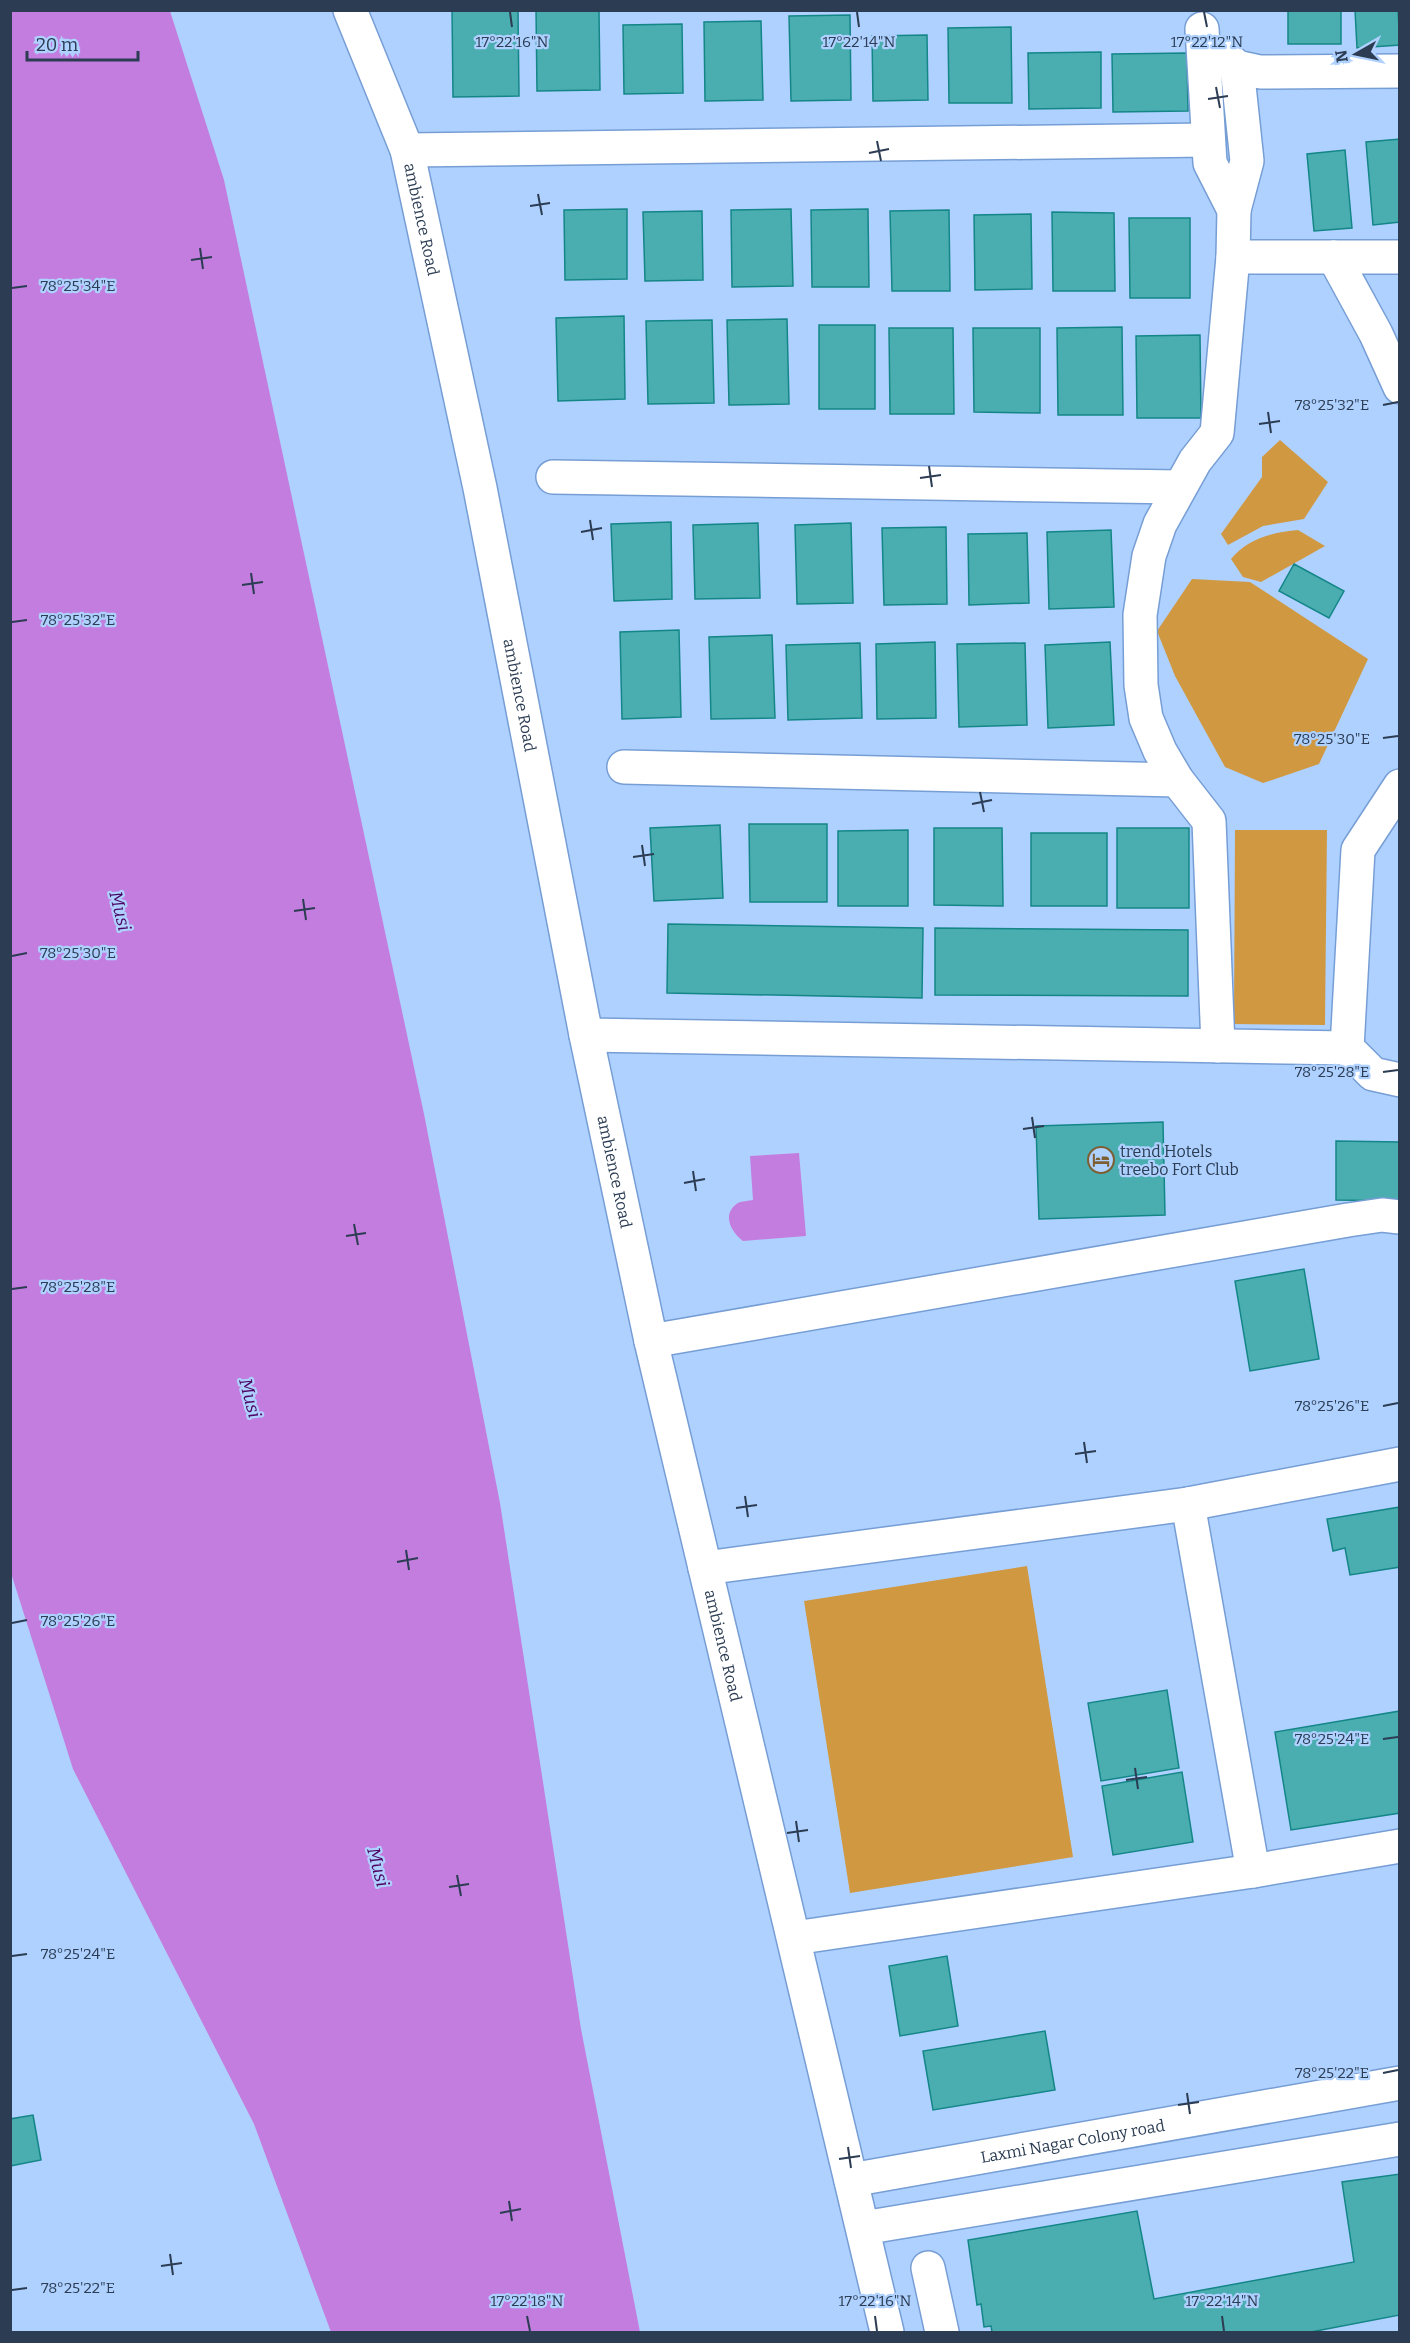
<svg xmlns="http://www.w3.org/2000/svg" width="1410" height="2343" viewBox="0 0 1410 2343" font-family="Bitter,serif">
<rect width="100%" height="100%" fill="#afd1ff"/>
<path fill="#d09941" d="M1280 440 1328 482 1304 519 1263 526 1228 545 1221 534 1262 477V457Z
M1298 530 1325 546 1261 582 1243 577 1231 559C1247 539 1273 532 1298 530Z
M1192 579 1250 582 1368 659 1319 764 1263 783 1225 767 1175 676 1157 631Z
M1235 830H1327L1325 1025 1234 1024Z
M1027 1566 1073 1857 850 1893 804 1601Z"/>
<path fill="#c37dde" d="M10 11H170L224 180 424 1114 500 1503 581 2029 640 2332H331L254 2124 73 1769 11 1573Z
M799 1153 806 1236 743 1241C731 1232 721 1214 738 1203 742 1201 749 1201 753 1200L750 1156Z"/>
<path fill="#4aadaf" stroke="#148688" stroke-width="1.5" d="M452 10H518L519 96 453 97Z
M536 10H599L600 90 537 91Z
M1288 10H1341V44H1288Z
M1355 10H1398L1400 45 1357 48Z
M850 15 851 100 791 101 789 16Z
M761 21 763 100 705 101 704 22Z
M682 24 683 93 624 94 623 25Z
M1011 27 1012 103H949L948 28Z
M927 35 928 100 873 101 872 36Z
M1101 52V108L1029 109 1028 53Z
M1187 53 1188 111 1113 112 1112 54Z
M1400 139V222L1373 225 1366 142Z
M1345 150 1352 228 1314 231 1307 154Z
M627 209V279L565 280 564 210Z
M791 209 793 286 732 287 731 210Z
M868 209 869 287H812L811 210Z
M949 210 950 291H892L890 211Z
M702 211 703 280 645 281 643 212Z
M1052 212 1114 213 1115 291H1053Z
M1031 214 1032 289 975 290 974 215Z
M1129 218H1190V298H1130Z
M624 316 625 399 558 401 556 318Z
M787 319 789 404 729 405 727 320Z
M712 320 714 403 648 404 646 321Z
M819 325H875V409H819Z
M1122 327 1123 415H1058L1057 328Z
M889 328H953L954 414H890Z
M973 328H1040V413L974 412Z
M1200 335 1201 418H1137L1136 336Z
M671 522 672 599 614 601 611 524Z
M758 523 760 598 695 599 693 525Z
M851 523 853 603 797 604 795 525Z
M946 527 947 604 884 605 882 528Z
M1111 530 1114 607 1049 609 1047 532Z
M1027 533 1029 603 969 605 968 534Z
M1294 564 1344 591 1329 618 1279 591Z
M679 630 681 717 622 719 620 632Z
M772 635 775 718 711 719 709 637Z
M935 642 936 718 877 719 876 644Z
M1110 642 1114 725 1048 728 1045 645Z
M860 643 862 718 788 720 786 645Z
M1025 643 1027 725 959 727 957 644Z
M749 824H827V902H750Z
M720 825 723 898 654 901 650 828Z
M934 828H1002L1003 906 934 905Z
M1117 828H1189V908H1117Z
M908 830V906H838V831Z
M1031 833H1107V906H1031Z
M668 924 923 928 922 998 667 993Z
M935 928 1188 930V996L935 995Z
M1163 1122 1165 1215 1039 1219 1036 1126Z
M1336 1141 1400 1142V1201L1336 1200Z
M1304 1269 1319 1359 1250 1371 1235 1281Z
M1400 1507V1567L1350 1575 1345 1548 1333 1551 1327 1519Z
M1167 1690 1179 1768 1101 1781 1088 1703Z
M1400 1711V1813L1291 1830 1275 1732Z
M1182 1772 1193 1842 1113 1855 1102 1786Z
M947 1956 958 2026 900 2036 889 1966Z
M1045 2031 1055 2090 933 2110 923 2051Z
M33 2115 41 2160 10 2166V2119Z
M1400 2174V2315L1311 2332H992L991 2326 984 2327 981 2304 977 2305 968 2240 1137 2211 1154 2299 1354 2262 1342 2182Z"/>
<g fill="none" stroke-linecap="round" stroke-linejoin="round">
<defs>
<g id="minor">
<path id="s1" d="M350 10 407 150 480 488 586 1035 651 1341 887 2332"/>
<path d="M1202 29 1210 163 1234 210 1247 161 1237 67"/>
<path d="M1221 53 1237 67 1260 72 1400 71"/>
<path d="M407 150 1208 140"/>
<path d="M1233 257H1400"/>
<path d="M1334 257 1376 334 1400 387"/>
<path d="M553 477 1180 487"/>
<path d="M624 767 1177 780"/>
<path d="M586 1035 1347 1048 1373 1074 1400 1080"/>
<path d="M1218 1046 1209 821 1177 780 1160 751 1146 718 1141 685 1140 615 1149 556 1160 524 1195 461 1217 433 1233 257 1234 210"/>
<path d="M1347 1048 1358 850 1400 786"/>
<path d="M651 1341 1348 1220 1382 1215 1400 1217"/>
<path d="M1188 1504 1253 1871"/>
<path d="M705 1568 1188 1504 1400 1464"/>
<path d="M794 1938 1253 1871 1400 1846"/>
<path id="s2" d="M851 2180 1400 2083"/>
<path d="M863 2228 1400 2139"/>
<path d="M928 2268 942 2332"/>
</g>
</defs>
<use href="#minor" stroke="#769ed5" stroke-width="36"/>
<use href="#minor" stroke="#fff" stroke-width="33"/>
</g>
<path fill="none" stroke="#2b3c53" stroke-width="2" d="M510 12 512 27M857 12 859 27M1204 12 1207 27M1216 87 1220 108M1208 99 1228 96M877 141 881 161M869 153 889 149M538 194 542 215M530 206 550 203M200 248 203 269M191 260 212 257M12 288 27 286M1383 405 1398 402M1268 412 1271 433M1259 424 1280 421M929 466 932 487M920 478 941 475M590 520 593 540M581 532 602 528M251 573 254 594M242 585 263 582M12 622 27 620M1383 738 1398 736M980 792 984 812M972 804 992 800M642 845 645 866M633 857 654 854M303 899 306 920M294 911 315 908M12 956 27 953M1383 1072 1398 1070M1032 1117 1035 1138M1023 1129 1044 1126M693 1171 696 1191M684 1183 705 1179M354 1224 358 1245M346 1236 366 1233M12 1289 27 1287M1383 1406 1398 1403M1084 1442 1087 1463M1075 1454 1096 1451M745 1496 748 1517M736 1508 757 1505M406 1550 409 1570M397 1562 418 1558M12 1623 27 1620M1383 1739 1398 1737M1135 1768 1138 1789M1126 1780 1147 1777M796 1821 799 1842M787 1833 808 1830M457 1875 461 1896M449 1887 469 1884M12 1956 27 1954M1383 2073 1398 2070M1187 2093 1190 2114M1178 2105 1199 2102M848 2147 851 2168M839 2159 860 2156M509 2201 512 2221M500 2213 521 2209M170 2254 173 2275M161 2266 182 2263M12 2290 27 2288M527 2316 530 2331M875 2316 877 2331M1222 2316 1224 2331"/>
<defs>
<symbol id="hotel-ring" viewBox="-11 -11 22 22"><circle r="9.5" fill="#afd1ff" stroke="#7d5f33" stroke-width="1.5"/><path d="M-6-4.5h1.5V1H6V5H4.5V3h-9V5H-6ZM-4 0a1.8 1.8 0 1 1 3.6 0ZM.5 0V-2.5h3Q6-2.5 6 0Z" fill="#7d5f33"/></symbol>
</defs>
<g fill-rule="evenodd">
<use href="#hotel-ring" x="1086" y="1145" width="30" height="30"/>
</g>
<g text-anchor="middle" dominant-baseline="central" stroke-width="4.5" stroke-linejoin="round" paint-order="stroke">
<g font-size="16" fill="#2b3c53" stroke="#afd1ff">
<text stroke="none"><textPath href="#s1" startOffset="222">ambience Road</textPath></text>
<text stroke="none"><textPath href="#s1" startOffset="708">ambience Road</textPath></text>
<text stroke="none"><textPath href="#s1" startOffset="1194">ambience Road</textPath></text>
<text stroke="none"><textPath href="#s1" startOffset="1680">ambience Road</textPath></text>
<text stroke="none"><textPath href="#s2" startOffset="225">Laxmi Nagar Colony road</textPath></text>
</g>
<g font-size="16" fill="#2b3c53" stroke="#afd1ff" text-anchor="start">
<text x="1120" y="1151">trend Hotels<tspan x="1120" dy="18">treebo Fort Club</tspan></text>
</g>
<g font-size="18" font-style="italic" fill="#4d0462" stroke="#afd1ff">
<text transform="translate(120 911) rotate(76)">Musi</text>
<text transform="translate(250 1398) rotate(75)">Musi</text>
<text transform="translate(378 1867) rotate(75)">Musi</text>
</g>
</g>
<g font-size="15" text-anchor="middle" fill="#2b3c53" stroke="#afd1ff" stroke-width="4.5" stroke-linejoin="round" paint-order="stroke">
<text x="512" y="47">17°22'16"N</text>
<text x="859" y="47">17°22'14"N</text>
<text x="1207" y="47">17°22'12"N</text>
<text x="78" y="291">78°25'34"E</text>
<text x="1332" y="410">78°25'32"E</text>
<text x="78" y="625">78°25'32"E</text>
<text x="1332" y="744">78°25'30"E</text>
<text x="78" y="958">78°25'30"E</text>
<text x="1332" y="1077">78°25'28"E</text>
<text x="78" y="1292">78°25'28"E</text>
<text x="1332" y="1411">78°25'26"E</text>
<text x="78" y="1626">78°25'26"E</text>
<text x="1332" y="1744">78°25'24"E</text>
<text x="78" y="1959">78°25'24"E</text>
<text x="1332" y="2078">78°25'22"E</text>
<text x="78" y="2293">78°25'22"E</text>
<text x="527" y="2306">17°22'18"N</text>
<text x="875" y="2306">17°22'16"N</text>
<text x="1222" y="2306">17°22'14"N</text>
</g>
<rect width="1410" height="2343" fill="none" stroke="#2b3c53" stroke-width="24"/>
<g transform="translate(1356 54) rotate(261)" stroke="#afd1ff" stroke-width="4.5" paint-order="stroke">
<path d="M0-4.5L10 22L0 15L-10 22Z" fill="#2b3c53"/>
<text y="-9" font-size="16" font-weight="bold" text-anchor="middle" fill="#2b3c53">N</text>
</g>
<path d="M27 51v9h111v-9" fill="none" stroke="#2b3c53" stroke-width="3"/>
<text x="36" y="51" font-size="18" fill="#2b3c53" stroke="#afd1ff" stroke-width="4.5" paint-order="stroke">20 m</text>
</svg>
